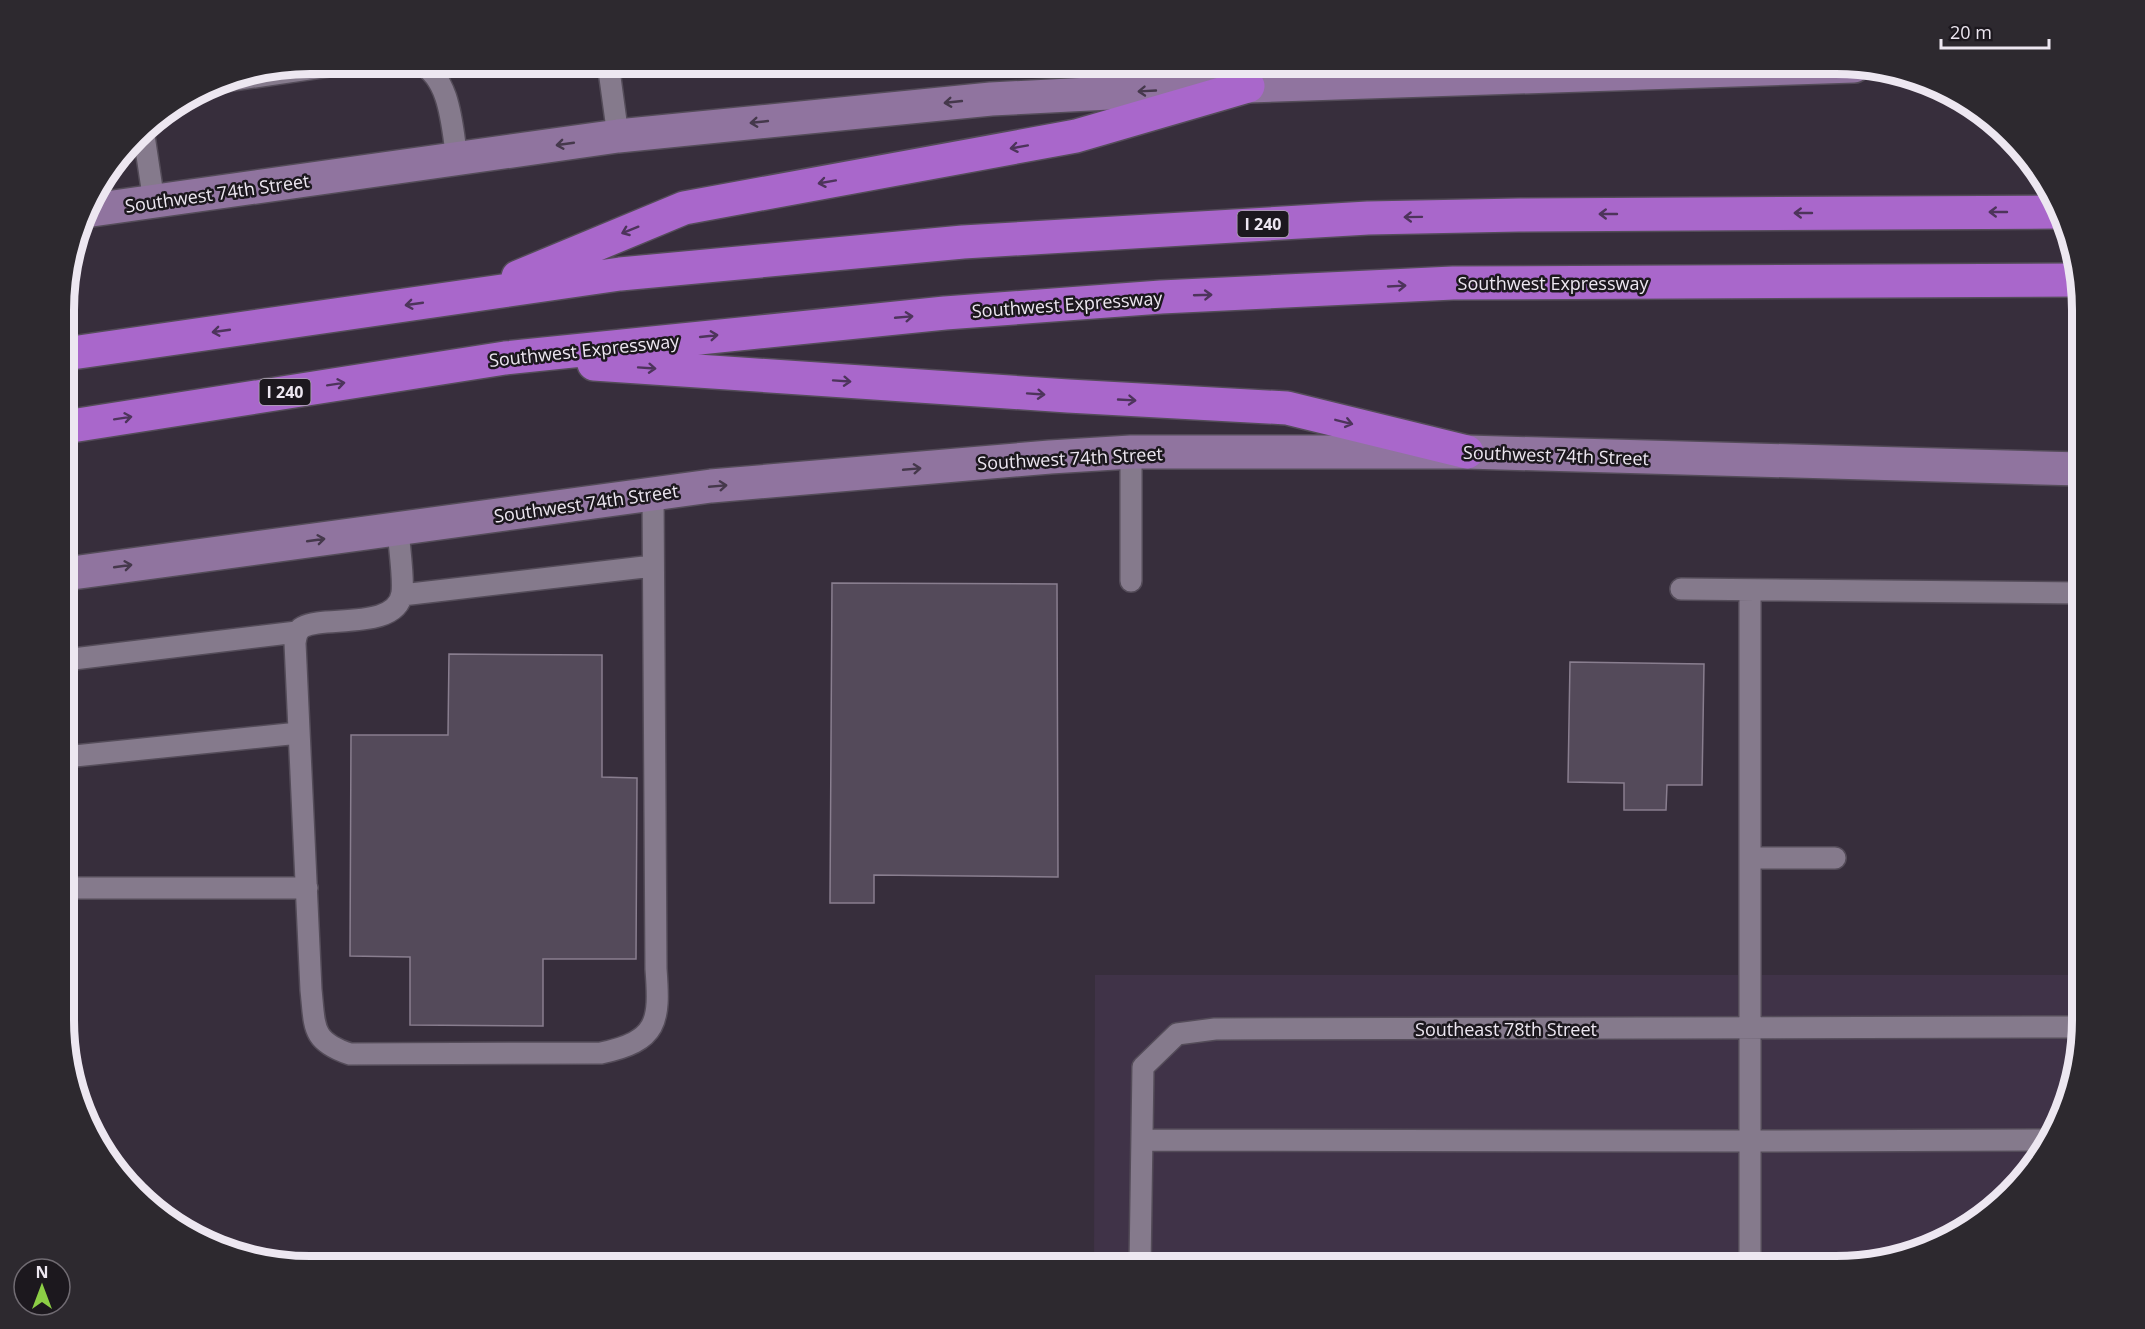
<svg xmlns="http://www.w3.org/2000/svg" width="2145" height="1329" viewBox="0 0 2145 1329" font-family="'Open Sans',sans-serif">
<rect width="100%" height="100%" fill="#372e3c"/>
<path fill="#403348" d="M1095 975H2081V1035L2069 1098 2041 1156 1959 1233 1851 1265 1094 1266Z"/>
<path fill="#544a5a" stroke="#897e8f" stroke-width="1.5" d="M832 583 1057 584 1058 877 874 875V903H830Z
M449 654 602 655V777L637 778 636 959H543V1026L410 1025V957L350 956 351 735H448Z
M1570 662 1704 664 1702 785H1667L1666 810H1624V783L1568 782Z"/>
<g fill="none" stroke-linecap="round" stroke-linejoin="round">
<defs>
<path id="service" d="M419 63C451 78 452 128 457 159
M608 63 618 136
M1247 63 1248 86
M213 83 350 63
M143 129 154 202
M1131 452V581
M398 529C399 546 404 578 402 593 397 631 323 615 303 627 297 630 296 636 295 643L311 990C315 1027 311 1041 350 1054L601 1053C658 1041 660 1022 656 969L653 494
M1681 589 2081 593
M1750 590V1266
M402 595 653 566
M65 660 297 632
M65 757 299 733
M1751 858H1835
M65 888H307
M1142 1140 1751 1141 2049 1140
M1140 1266 1143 1067 1177 1034 1215 1029 2081 1027"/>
<path id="secondary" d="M85 211 618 136 991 99 1248 86 1854 66
M65 574 711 486 1050 457 1131 452H1467L2081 469"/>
<path id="motorway" d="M518 277 684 208 1076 136 1248 86
M65 354 620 274 963 242 1368 218 1519 215 2057 212
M594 364 1068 396 1287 408 1467 452
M65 427 505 358 945 313 1161 297 1453 283 2077 280"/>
</defs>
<use href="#service" stroke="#544c59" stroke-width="24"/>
<use href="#secondary" stroke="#544c59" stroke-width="36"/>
<use href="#motorway" stroke="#544c59" stroke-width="36"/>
<use href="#service" stroke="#857a8c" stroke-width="21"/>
<use href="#secondary" stroke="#90749f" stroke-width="33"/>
<use href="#motorway" stroke="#a967cb" stroke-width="33"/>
</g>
<defs><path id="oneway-shaft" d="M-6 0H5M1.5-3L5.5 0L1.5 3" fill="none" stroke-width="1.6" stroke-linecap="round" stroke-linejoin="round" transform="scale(1.5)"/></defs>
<g stroke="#45384b">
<use href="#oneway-shaft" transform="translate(1147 91) rotate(177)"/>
<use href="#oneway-shaft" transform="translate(953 102) rotate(174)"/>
<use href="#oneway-shaft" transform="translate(759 122) rotate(174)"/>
<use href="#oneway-shaft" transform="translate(565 144) rotate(172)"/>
<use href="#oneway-shaft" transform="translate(912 469) rotate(-5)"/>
<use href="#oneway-shaft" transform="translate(718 486) rotate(-5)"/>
<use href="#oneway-shaft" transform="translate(316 540) rotate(-8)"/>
<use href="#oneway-shaft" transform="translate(123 566) rotate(-8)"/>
</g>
<g stroke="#4d345b">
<use href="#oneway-shaft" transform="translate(1019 147) rotate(170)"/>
<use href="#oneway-shaft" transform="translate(827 182) rotate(170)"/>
<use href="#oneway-shaft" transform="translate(1998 212) rotate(180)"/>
<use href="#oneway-shaft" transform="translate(1803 213) rotate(180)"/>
<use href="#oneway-shaft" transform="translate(1608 214) rotate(180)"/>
<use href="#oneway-shaft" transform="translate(1413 217) rotate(179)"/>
<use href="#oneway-shaft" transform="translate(630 230) rotate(158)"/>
<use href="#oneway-shaft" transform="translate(1397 286) rotate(-3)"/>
<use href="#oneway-shaft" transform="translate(1203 295) rotate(-2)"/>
<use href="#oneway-shaft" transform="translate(414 304) rotate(172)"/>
<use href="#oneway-shaft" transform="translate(904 317) rotate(-5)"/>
<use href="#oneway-shaft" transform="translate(221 331) rotate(172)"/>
<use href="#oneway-shaft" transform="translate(709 336) rotate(-6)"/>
<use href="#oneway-shaft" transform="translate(647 368) rotate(4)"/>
<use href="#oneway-shaft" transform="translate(842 381) rotate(4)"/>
<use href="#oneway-shaft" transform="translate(336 384) rotate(-9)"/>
<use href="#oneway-shaft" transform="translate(1036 394) rotate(4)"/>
<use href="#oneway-shaft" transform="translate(1127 400) rotate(3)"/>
<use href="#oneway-shaft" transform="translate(123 418) rotate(-9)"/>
<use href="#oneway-shaft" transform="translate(1344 422) rotate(14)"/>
</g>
<g text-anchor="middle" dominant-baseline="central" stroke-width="5" stroke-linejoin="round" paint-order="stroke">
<g fill="#1c181e" stroke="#aea9b2" stroke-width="1.5">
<rect x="1237.5" y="211" width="51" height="26" rx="4.5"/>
<rect x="259.5" y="379" width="51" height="26" rx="4.5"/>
</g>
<g font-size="16" font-weight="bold" fill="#ede7f1">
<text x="1263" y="224">I 240</text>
<text x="285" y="392">I 240</text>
</g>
<g font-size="18" fill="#ede7f1" stroke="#1c181e">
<text transform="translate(217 193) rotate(-8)">Southwest 74th Street</text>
<text x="1553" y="283">Southwest Expressway</text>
<text transform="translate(1067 304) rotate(-4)">Southwest Expressway</text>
<text transform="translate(584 350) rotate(-6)">Southwest Expressway</text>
<text transform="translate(1556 455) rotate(2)">Southwest 74th Street</text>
<text transform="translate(1070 458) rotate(-3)">Southwest 74th Street</text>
<text transform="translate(586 503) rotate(-8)">Southwest 74th Street</text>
<text x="1506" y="1029">Southeast 78th Street</text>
</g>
</g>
<path d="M0 0H2145V1329H0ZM310 74H1836A236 236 0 0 1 2072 310V1020A236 236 0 0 1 1836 1256H310A236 236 0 0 1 74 1020V310A236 236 0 0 1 310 74Z" fill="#2d292f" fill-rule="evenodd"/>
<path fill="none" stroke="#ede7f1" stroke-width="8" d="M310 74H1836A236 236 0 0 1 2072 310V1020A236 236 0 0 1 1836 1256H310A236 236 0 0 1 74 1020V310A236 236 0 0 1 310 74Z"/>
<g transform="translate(42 1287)"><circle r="28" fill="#1c181e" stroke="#706b72" stroke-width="1.5"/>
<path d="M0-4.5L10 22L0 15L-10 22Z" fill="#8cce45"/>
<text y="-9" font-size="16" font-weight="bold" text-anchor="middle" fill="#ede7f1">N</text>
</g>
<path d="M1941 39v9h108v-9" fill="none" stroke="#ede7f1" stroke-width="3"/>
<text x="1950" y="39" font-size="18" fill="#ede7f1" stroke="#1c181e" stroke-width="4.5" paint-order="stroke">20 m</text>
</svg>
